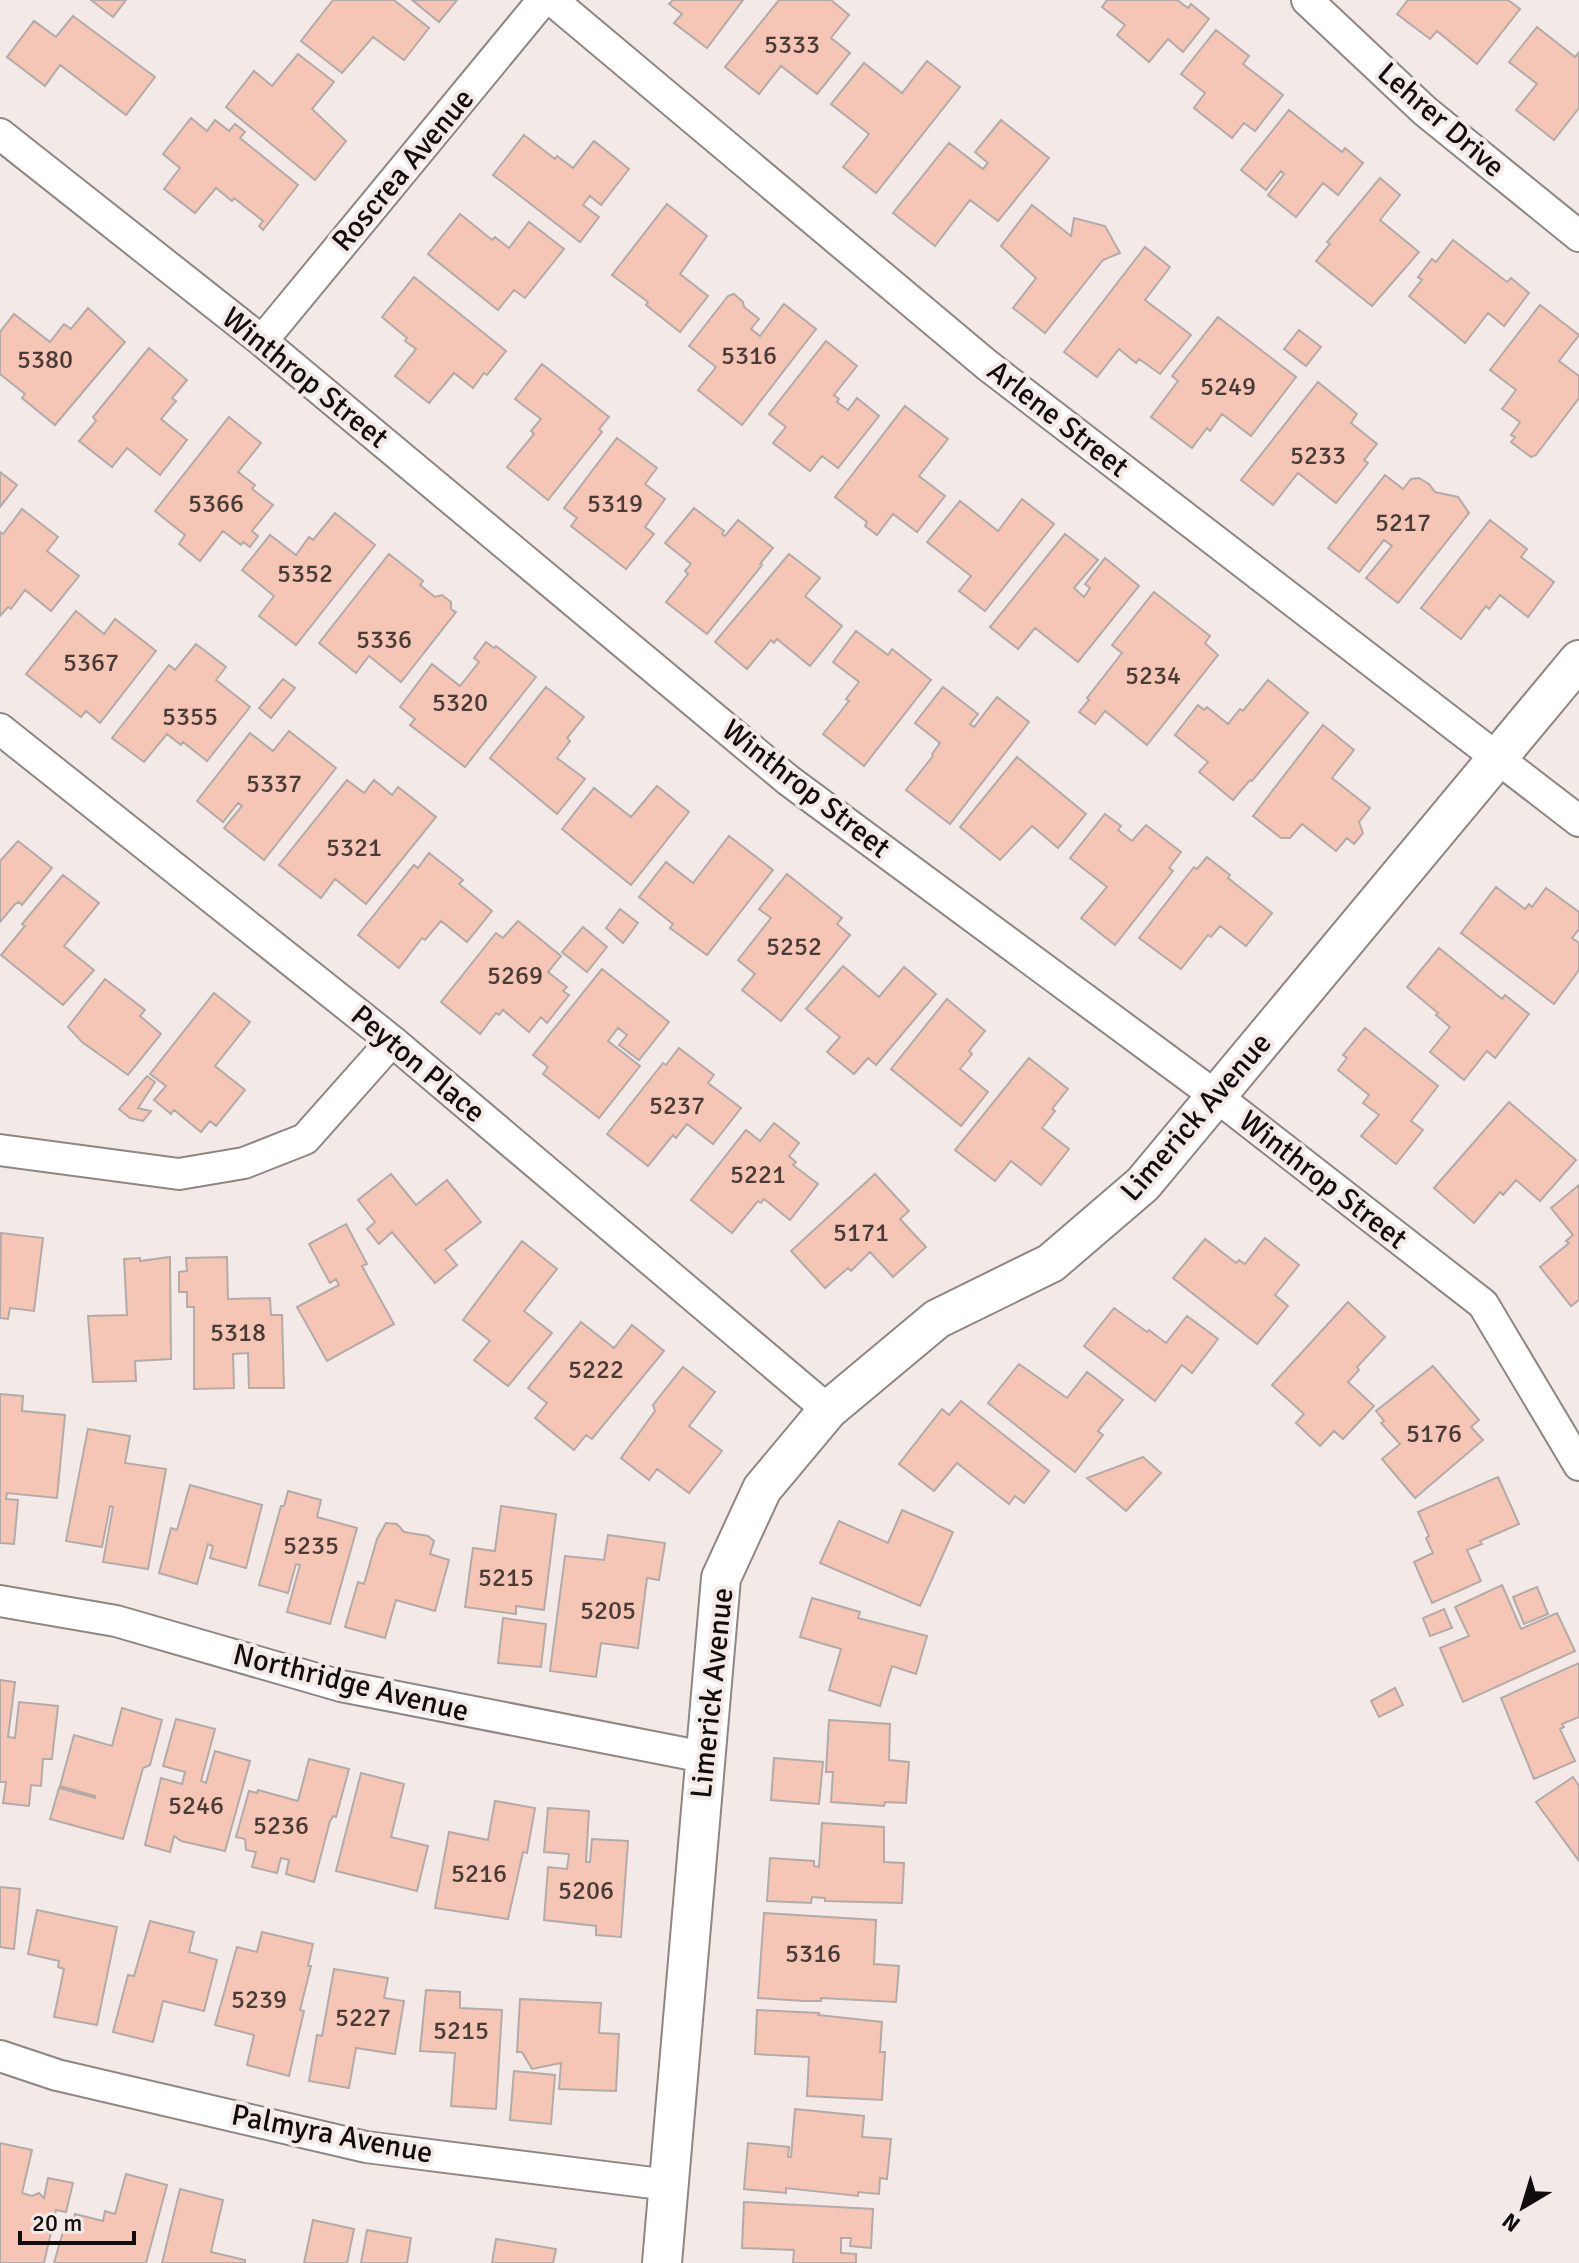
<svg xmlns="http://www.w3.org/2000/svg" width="1579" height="2263" viewBox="0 0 1579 2263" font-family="Signika,sans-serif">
<rect width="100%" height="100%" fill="#f3eae7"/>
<path fill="#f5c6b5" stroke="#b4aba8" stroke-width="2" d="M91 0H126L113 17Z
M333 0H394L429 28 404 60 373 37 342 73 301 41Z
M412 0H457L439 22Z
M673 0H743L707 48 674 23 682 14 669 4Z
M779 0H831L849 15 831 38 850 53 817 94 781 66 759 94 725 67Z
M1107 0H1177L1188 8 1191 4 1209 19 1183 52 1168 39 1149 62 1117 35 1125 25 1102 7Z
M1408 0H1508L1520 9 1477 64 1437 31 1430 39 1397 14Z
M73 16 155 77 126 115 60 65 45 86 7 57 34 21 56 37Z
M1537 27 1575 57 1579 52V108L1554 140 1516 110 1537 84 1509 62Z
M1216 30 1249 56 1243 64 1283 95 1255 131 1244 123 1232 138 1194 108 1205 93 1181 74Z
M298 54 334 82 312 109 346 141 315 180 226 107 254 71 272 86Z
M927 61 960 87 876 193 843 167 869 134 831 104 864 63 902 93Z
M1289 110 1342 152 1345 148 1363 163 1338 195 1323 183 1296 217 1268 195 1284 174 1281 171 1266 190 1241 170Z
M191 118 207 131 215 120 229 131 235 124 245 132 240 138 298 185 263 230 259 226 263 221 234 198 232 201 216 188 195 213 164 189 180 168 163 154Z
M1001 120 1049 158 998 221 970 200 935 246 893 213 949 143 983 169 988 163 975 152Z
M524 135 555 159 557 156 573 168 594 141 629 169 601 205 590 196 583 205 599 217 580 242 493 175Z
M1380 178 1400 195 1380 220 1419 252 1372 306 1316 261 1330 244 1327 242Z
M667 204 707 236 680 274 708 296 680 332 646 305 648 302 612 275Z
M1032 205 1071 236 1074 218 1105 226 1120 253 1103 260 1045 333 1013 308 1036 278 1001 246Z
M460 214 492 240 495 237 509 248 529 222 564 249 525 298 514 290 498 310 428 254Z
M1453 240 1507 282 1511 278 1529 293 1504 326 1488 313 1465 343 1409 296 1422 280 1418 277 1432 259 1436 262Z
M1145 247 1170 267 1145 300 1191 335 1160 374 1139 359 1136 363 1119 349 1097 377 1064 352Z
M414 277 506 351 487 375 484 373 473 388 454 373 429 403 395 376 416 349 405 341 407 338 382 317Z
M734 294 743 302 744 307 759 319 751 329 760 336 784 304 816 329 742 425 698 390 716 367 689 346 728 296Z
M1540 305 1579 335 1559 361 1579 376V398L1536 455 1531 457 1511 442 1515 437 1511 435 1520 422 1502 409 1516 390 1490 370Z
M88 308 125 342 55 425 22 398 25 394 0 374V332L14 314 50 342 64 324 71 329Z
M1218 317 1296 377 1251 436 1222 414 1210 431 1207 428 1192 448 1151 417 1178 381 1172 376Z
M1299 330 1321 347 1306 366 1284 349Z
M826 341 857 366 834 395 839 399 837 402 848 410 857 398 879 416 838 468 822 456 810 471 773 443 786 427 769 414Z
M149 348 187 380 172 398 176 401 161 419 187 440 160 475 127 448 112 467 79 441 96 421 93 417Z
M542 364 609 417 599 429 602 432 548 500 507 467 534 434 531 431 541 419 515 399Z
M1318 382 1357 414 1351 423 1377 444 1364 460 1368 463 1336 503 1298 473 1273 505 1241 480Z
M905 406 948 439 919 476 945 496 917 532 893 514 877 535 865 526 867 522 835 497Z
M229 417 261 443 238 472 255 485 252 489 273 505 252 531 258 536 250 547 243 542 241 545 223 531 200 561 179 544 185 535 155 511Z
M617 438 657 468 645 484 665 499 645 527 654 534 626 569 571 526 577 518 564 508Z
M0 472 17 485 0 507Z
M1385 475 1403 489 1411 479 1419 478 1429 484 1435 492 1458 497 1469 513 1398 603 1366 578 1392 546 1384 540 1359 572 1328 548Z
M1022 499 1054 524 985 611 959 591 971 576 927 542 960 501 998 531Z
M694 508 724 531 722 534 725 536 738 520 773 548 760 564 762 565 707 634 666 602 688 574 685 571 691 564 665 543Z
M22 509 58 537 47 551 79 576 51 611 25 590 11 609 8 607 0 616V532L3 534Z
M335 513 375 545 296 645 259 616 274 596 242 570 270 535 296 555 309 537 313 540Z
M1490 520 1527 549 1521 557 1554 582 1528 617 1500 595 1489 609 1486 606 1461 639 1421 608Z
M1065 534 1098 560 1074 588 1084 597 1090 588 1085 584 1105 558 1139 586 1078 662 1035 628 1018 649 990 627Z
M389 554 423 581 420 585 435 597 442 595 451 602V609L456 612 401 682 369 656 356 673 319 643Z
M789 554 820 578 805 596 842 626 810 666 777 639 774 643 771 640 747 669 715 642Z
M1154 592 1210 636 1205 643 1218 655 1147 745 1105 711 1095 724 1079 712 1089 700 1087 698 1122 653 1112 645Z
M76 611 104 634 115 619 156 651 100 723 86 711 81 717 26 674Z
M856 631 888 655 892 649 931 680 864 766 823 734 849 701 846 699 859 682 833 662Z
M486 642 494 648 496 646 536 677 465 767 410 725 415 719 400 707 432 664 460 686 479 662 474 658Z
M196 644 226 667 216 680 250 707 207 761 183 742 181 745 167 734 144 762 112 738 169 665 175 670Z
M283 679 295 688 271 718 259 708Z
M1268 680 1308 713 1252 781 1250 780 1233 800 1199 772 1208 762 1175 735 1198 705 1204 710 1207 707 1228 724 1240 709 1243 711Z
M546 687 584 717 567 738 570 741 557 758 585 779 557 814 490 758Z
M943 687 978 714 970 724 974 727 997 697 1029 722 950 824 906 790 933 756 932 754 940 743 915 723Z
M1323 725 1354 750 1332 778 1370 808 1359 822 1363 833 1354 844 1347 838 1336 851 1302 824 1290 838H1281L1253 816Z
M289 731 336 768 264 860 224 828 242 806 238 803 223 822 197 801 250 733 273 751Z
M1017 757 1086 814 1058 848 1032 826 1000 860 960 827Z
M347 780 364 793 374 780 392 795 398 787 436 817 366 904 335 879 321 898 279 865Z
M657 786 689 812 631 885 562 829 594 788 631 817Z
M1105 814 1121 826 1118 830 1132 841 1146 825 1181 852 1169 868 1173 871 1115 945 1081 918 1107 887 1070 858Z
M729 836 773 870 707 955 670 928 673 924 639 897 666 862 693 883Z
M18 841 52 868 22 905 19 902 15 904 0 922V861Z
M429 853 463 880 459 884 492 911 467 942 441 921 425 940 422 938 399 968 358 935 414 865 418 868Z
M1207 857 1230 875 1228 878 1272 913 1246 946 1220 926 1211 937 1208 935 1181 969 1139 938 1194 867 1197 869Z
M787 874 842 918 837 924 850 935 781 1021 742 990 755 974 738 960 771 918 759 909Z
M63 875 99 903 64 946 94 970 63 1005 1 955 25 926 22 924Z
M1496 887 1525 909 1529 904 1532 907 1546 888 1579 912V929L1572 938 1579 943V970L1554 1004 1461 933Z
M620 909 638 923 623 943 606 928Z
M518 921 561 956 548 972 567 987 563 991 569 995 547 1023 541 1017 529 1032 503 1010 499 1015 496 1013 480 1034 441 1002 496 933 503 938Z
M583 927 607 947 587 972 562 952Z
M1439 948 1502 999 1505 995 1529 1014 1495 1058 1487 1051 1464 1080 1430 1052 1450 1027 1436 1015 1438 1013 1407 987Z
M843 966 879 997 904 967 936 994 876 1065 868 1058 854 1074 827 1052 840 1037 806 1009Z
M602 969 669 1022 639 1060 619 1045 627 1035 618 1028 608 1041 640 1066 599 1118 543 1074 548 1067 533 1055Z
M105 979 145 1010 140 1016 161 1034 128 1075 82 1042 68 1027Z
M214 993 250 1022 215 1066 245 1090 216 1126 210 1121 201 1132 174 1110 171 1114 154 1100 166 1086 150 1074Z
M947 999 985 1031 969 1051 972 1054 960 1069 988 1092 961 1126 891 1069Z
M1365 1028 1438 1086 1411 1121 1423 1130 1396 1164 1361 1136 1379 1115 1363 1103 1369 1095 1338 1070 1347 1058 1343 1055Z
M679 1048 714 1075 708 1083 741 1108 713 1144 687 1124 676 1138 673 1135 648 1166 607 1134 663 1063 666 1065Z
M1029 1058 1068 1089 1052 1109 1055 1111 1042 1128 1069 1149 1041 1185 1011 1161 995 1181 955 1150Z
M147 1076 155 1082 138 1108 151 1111 143 1121 130 1118 119 1109Z
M1509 1102 1576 1160 1540 1201 1516 1180 1503 1195 1500 1192 1474 1223 1434 1188Z
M774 1123 799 1143 789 1156 796 1162 793 1165 818 1184 790 1220 764 1199 761 1203 758 1201 732 1233 691 1200 746 1130 760 1141Z
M391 1174 416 1205 447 1180 481 1222 445 1250 457 1265 435 1283 392 1232 379 1244 367 1229 375 1222 358 1200Z
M875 1174 909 1211 900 1219 926 1247 893 1277 870 1252 851 1271 848 1268 825 1288 791 1251Z
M1579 1185V1300L1571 1306 1540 1267 1569 1243 1566 1241 1573 1235 1551 1208Z
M346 1224 367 1264 362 1266 394 1324 327 1361 297 1307 339 1285 336 1279 330 1283 309 1244Z
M1 1233 43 1238 34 1311 10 1308 8 1319 0 1318Z
M1265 1238 1299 1265 1275 1295 1288 1306 1257 1344 1173 1278 1205 1239 1236 1263 1239 1260 1245 1264Z
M522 1241 557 1269 524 1311 552 1333 508 1386 474 1360 490 1341 463 1320Z
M170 1257 171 1359 135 1361 136 1381 93 1382 88 1316 127 1315 124 1259 140 1258V1261Z
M227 1257 228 1299 270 1298 271 1315H282L284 1388H249L248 1353 233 1354 234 1388 194 1389V1307H187V1292H179V1272L187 1271 186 1258Z
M1348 1302 1385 1337 1357 1367 1359 1370 1348 1382 1374 1406 1343 1439 1334 1431 1320 1446 1296 1423 1304 1414 1272 1385Z
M1114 1308 1147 1332 1149 1330 1166 1343 1187 1316 1218 1339 1192 1373 1182 1365 1155 1401 1084 1346Z
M581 1322 614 1348 632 1325 664 1351 592 1439 586 1435 574 1450 535 1418 547 1403 528 1388Z
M1019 1364 1067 1398 1087 1372 1123 1400 1098 1431 1103 1435 1075 1472 988 1403Z
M1433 1366 1479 1420 1471 1427 1483 1440 1415 1498 1382 1459 1400 1444 1381 1423 1384 1421 1376 1411Z
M683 1367 715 1392 689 1426 722 1451 689 1493 657 1469 649 1480 621 1458 655 1411 653 1405Z
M0 1394 23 1396 22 1411 65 1415 57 1498 7 1493 6 1499 18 1500 14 1544 0 1543Z
M961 1401 1049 1471 1024 1503 1015 1496 1009 1504 957 1463 934 1491 899 1464 942 1409 949 1415Z
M88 1429 130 1436 125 1463 166 1469 148 1569 103 1562 113 1507 110 1506 102 1547 66 1541Z
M1143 1457 1161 1473 1126 1511 1087 1478Z
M1498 1477 1519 1524 1480 1541 1482 1544 1467 1550 1481 1581 1432 1603 1414 1562 1433 1553 1426 1538 1429 1536 1418 1512Z
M190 1485 262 1505 246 1568 210 1558 213 1546 208 1544 197 1584 159 1573 171 1528 177 1530Z
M288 1491 321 1500 317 1517 357 1528 330 1624 287 1612 300 1565 296 1564 288 1593 259 1585 281 1506H284Z
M501 1506 556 1514 544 1610 516 1606V1614L465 1607 473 1548 495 1551Z
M902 1510 953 1532 920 1606 820 1563 839 1521 888 1543Z
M386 1523 397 1524 404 1532 428 1536 434 1541 430 1554 449 1560 435 1611 396 1600 385 1638 345 1627 358 1582 364 1584 377 1539Z
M608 1535 665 1543 659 1580 647 1578 638 1648 601 1643 596 1677 550 1671 565 1556 604 1560Z
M1502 1585 1521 1629 1557 1613 1575 1651 1463 1702 1440 1648 1469 1636 1455 1607Z
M1537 1587 1548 1614 1524 1624 1513 1597Z
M812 1598 860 1612 858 1618 927 1636 916 1674 892 1666 880 1706 829 1690 841 1649 800 1637Z
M1444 1609 1452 1628 1430 1636 1423 1618Z
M503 1618 546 1624 541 1667 498 1663Z
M1579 1663V1717L1562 1724 1564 1727 1560 1729 1575 1761 1534 1779 1501 1698Z
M0 1680 15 1682 8 1737 15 1738 19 1702 58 1706 52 1759H43L41 1786 31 1785 29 1806 3 1803 6 1782H0Z
M1395 1688 1403 1705 1379 1717 1371 1701Z
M122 1708 162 1720 150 1765 143 1768 123 1839 50 1819 59 1788 95 1798V1796L60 1786 74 1735 112 1746Z
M176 1719 215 1729 201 1781 206 1783 215 1751 250 1761 225 1851 181 1841 174 1836 170 1852 145 1845 161 1778 182 1784 185 1772 163 1766Z
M829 1720 890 1724 889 1760 909 1762 906 1803 885 1802 884 1806 831 1802 833 1772H826Z
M774 1758 823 1762 819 1804 771 1800Z
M309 1759 349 1769 336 1817 333 1816 330 1821 314 1882 286 1874 289 1860 281 1858 277 1873 252 1867 256 1852 246 1850 245 1839 236 1837 249 1791 257 1793 258 1790 298 1801Z
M361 1773 404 1784 391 1837 428 1846 417 1891 336 1871Z
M1573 1777 1579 1786V1861L1536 1802Z
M495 1801 535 1808 527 1853 523 1852 508 1919 435 1908 449 1832 488 1840Z
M548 1808 589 1811 586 1862H590L592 1839 628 1841 621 1937 596 1935V1926L544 1920 548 1867 567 1869 569 1854 544 1852Z
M822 1823 884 1827V1862L904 1863 902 1903 825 1901V1898L812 1897 811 1903 767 1901 770 1858 814 1861V1866L819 1867Z
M0 1887 20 1889 14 1949 0 1947Z
M37 1910 117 1927 97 2025 54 2017 64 1969 58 1967 59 1961 28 1954Z
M764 1913 876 1920 874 1964 899 1966 896 2002 821 1998V2001H804L758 1998Z
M150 1921 194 1932 189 1952 217 1960 204 2011 163 2001 153 2042 113 2032 128 1975 134 1976Z
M262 1932 313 1944 308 1966H311L300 2010 304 2011 289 2076 247 2065 254 2035 215 2025 237 1947 257 1952Z
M334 1969 388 1978 384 1998 404 2001 395 2054 356 2048 349 2088 309 2081 317 2035 322 2036Z
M426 1990 460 1992V2008L502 2010 496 2109 451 2106 455 2053 420 2051Z
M520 1999 601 2003 599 2033 619 2034 616 2091 559 2089 561 2063 532 2069 522 2052H517Z
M757 2010 819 2013 818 2015 882 2022 880 2052H885L882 2100 807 2096 809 2057 755 2054Z
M514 2071 555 2075 551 2124 510 2120Z
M795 2109 864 2116 862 2137 891 2139 887 2179 880 2178 879 2194 858 2192V2196L786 2188V2193L744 2189 748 2143 789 2147 788 2157H791Z
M0 2143 32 2150 22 2193 32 2196 39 2193 44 2198 48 2178 73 2183 66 2212 56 2210 44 2263H0Z
M126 2174 167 2185 146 2263H54L67 2218 74 2219 75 2214 103 2221 105 2211 115 2214Z
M180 2189 223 2200 211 2252 245 2260V2263H162Z
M744 2202 873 2209 871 2248 850 2246 851 2238H841V2253L856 2254V2263H793L794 2250 742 2248Z
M313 2220 354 2229 347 2263H304Z
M367 2230 411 2238 407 2263H361Z
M496 2239 556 2249 553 2263H492Z"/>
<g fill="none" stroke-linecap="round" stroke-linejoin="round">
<defs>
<path id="minor" d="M552 0 987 365 1579 821
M1307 0 1425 111 1579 236
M0 134 262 341 788 780 1217 1097 1483 1304 1579 1465
M262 341 543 0
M0 729 392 1041 828 1410
M0 1150 179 1174 244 1163 305 1139 392 1041
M0 1601 116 1621 341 1686 704 1757
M0 2056 57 2075 366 2147 669 2185"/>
<path id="tertiary" d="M662 2263 721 1578 762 1489 828 1410 937 1319 1051 1263 1143 1184 1579 660"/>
</defs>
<use href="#minor" stroke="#8e8683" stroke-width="34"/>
<use href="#tertiary" stroke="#8e8683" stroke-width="42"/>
<use href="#minor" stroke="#fff" stroke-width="30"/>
<use href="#tertiary" stroke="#fff" stroke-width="38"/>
</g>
<g text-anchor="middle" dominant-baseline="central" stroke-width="8" stroke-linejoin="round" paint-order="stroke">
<g font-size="26" fill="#493b36">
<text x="792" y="45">5333</text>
<text x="749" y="356">5316</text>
<text x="45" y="360">5380</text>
<text x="1228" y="387">5249</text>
<text x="1318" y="456">5233</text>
<text x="216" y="504">5366</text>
<text x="615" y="504">5319</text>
<text x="1403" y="523">5217</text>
<text x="305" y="574">5352</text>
<text x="384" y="640">5336</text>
<text x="91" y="663">5367</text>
<text x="1153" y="676">5234</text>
<text x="460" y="703">5320</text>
<text x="190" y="717">5355</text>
<text x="274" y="784">5337</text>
<text x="354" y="848">5321</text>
<text x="794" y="947">5252</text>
<text x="515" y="976">5269</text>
<text x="677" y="1106">5237</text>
<text x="758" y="1175">5221</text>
<text x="861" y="1233">5171</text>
<text x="238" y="1333">5318</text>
<text x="596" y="1370">5222</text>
<text x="1434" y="1434">5176</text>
<text x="311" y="1546">5235</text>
<text x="506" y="1578">5215</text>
<text x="608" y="1611">5205</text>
<text x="196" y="1806">5246</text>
<text x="281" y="1826">5236</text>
<text x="479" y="1874">5216</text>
<text x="586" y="1891">5206</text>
<text x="813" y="1954">5316</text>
<text x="259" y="2000">5239</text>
<text x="363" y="2018">5227</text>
<text x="461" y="2031">5215</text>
</g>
<g font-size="30" fill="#100d0c" stroke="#f3eae7">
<text transform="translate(1441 120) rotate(41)">Lehrer Drive</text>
<text transform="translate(403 170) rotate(-50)">Roscrea Avenue</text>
<text transform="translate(305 378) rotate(39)">Winthrop Street</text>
<text transform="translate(1058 419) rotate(38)">Arlene Street</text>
<text transform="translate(806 789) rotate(38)">Winthrop Street</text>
<text transform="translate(418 1064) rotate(40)">Peyton Place</text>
<text transform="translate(1196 1117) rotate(-49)">Limerick Avenue</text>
<text transform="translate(1323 1180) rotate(38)">Winthrop Street</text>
<text transform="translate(351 1683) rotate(14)">Northridge Avenue</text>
<text transform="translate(712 1693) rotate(-84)">Limerick Avenue</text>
<text transform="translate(332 2134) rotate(11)">Palmyra Avenue</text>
</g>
</g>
<g transform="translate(1523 2207) rotate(218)" stroke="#f3eae7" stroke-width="6" paint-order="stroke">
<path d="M0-6L14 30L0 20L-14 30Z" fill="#100d0c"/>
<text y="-12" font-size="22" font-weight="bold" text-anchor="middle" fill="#100d0c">N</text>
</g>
<path d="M20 2231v12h114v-12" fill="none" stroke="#100d0c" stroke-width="4"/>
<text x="32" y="2231" font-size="24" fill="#100d0c" stroke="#f3eae7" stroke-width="6" paint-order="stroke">20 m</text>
</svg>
